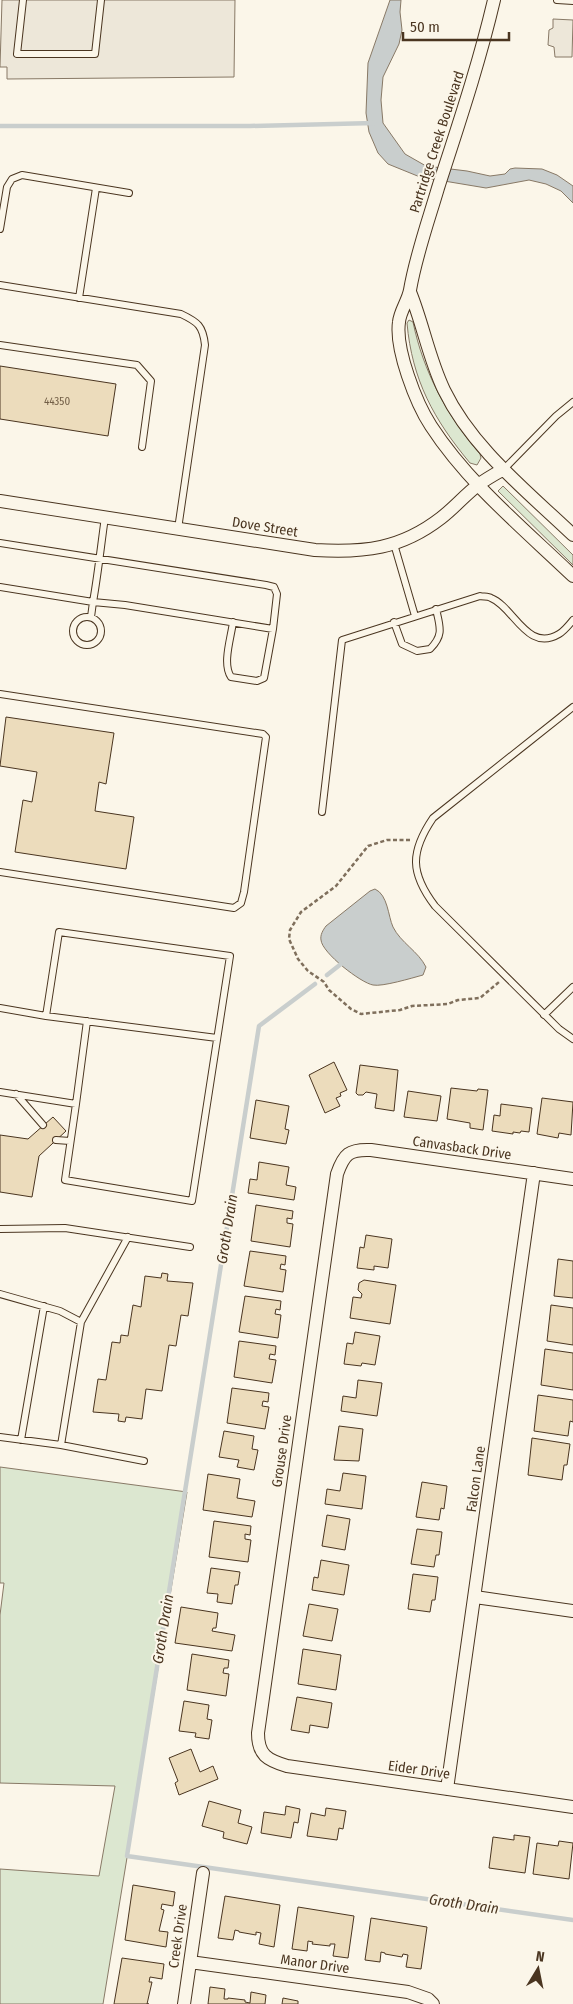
<svg xmlns="http://www.w3.org/2000/svg" width="573" height="2004" viewBox="0 0 573 2004" font-family="'Fira Sans Condensed',sans-serif">
<rect width="100%" height="100%" fill="#fbf6e9"/>
<path fill="#dce7d0" stroke="#887966" d="M409 320 413 322C423 371 447 416 480 454L481 458 477 465 470 463C434 420 412 380 407 323Z
M503 486 573 555V565L498 491Z
M0 1467 187 1492 103 2004H0V1869L99 1876 115 1786 0 1783V1615L4 1583H0Z"/>
<path fill="#ede7d9" stroke="#887966" d="M2 0H235L234 77 7 79V67H0Z
M553 19 573 20 572 57H555L554 47 548 45 549 30 553 28Z"/>
<path fill="#c9cecd" stroke="#887966" d="M390 0H401L400 12 402 30 399 44 383 77 381 100 383 123 405 154 426 166 467 171 490 176 505 174 510 169 515 168 542 169 557 175 573 186V203L561 191 546 184 529 180 486 188 420 177 388 164 378 153 369 132 366 113 368 63Z
M375 889C388 895 388 916 393 927 401 943 418 951 426 967L423 975C412 978 382 987 373 985 361 983 322 953 321 940 320 935 323 930 326 926L370 891Z"/>
<g fill="none" stroke-linecap="round" stroke-linejoin="round">
<path stroke="#c9cecd" stroke-width="4.5" d="M0 126H250L374 123
M327 975 341 964
M315 984 259 1026 127 1856 573 1920"/>
</g>
<path fill="#ecdcbc" stroke="#4a3520" d="M0 366 116 384 108 436 0 419Z
M6 717 114 733 106 784 99 782 95 811 134 817 126 869 15 852 23 800 32 802 37 772 0 766Z
M334 1062 347 1090 340 1093 341 1096 336 1098 340 1106 325 1113 309 1075Z
M360 1065 398 1070 394 1111 375 1108 377 1094 366 1092 363 1095H358L356 1093Z
M451 1088 477 1091 478 1089 488 1090 483 1130 470 1128V1123L447 1119Z
M408 1091 441 1096 437 1121 404 1117Z
M542 1098 573 1102 571 1135 559 1133 558 1138 537 1134Z
M256 1100 289 1106 285 1129 289 1130 286 1144 250 1138Z
M501 1104 532 1108 529 1132 521 1131 520 1133 513 1132V1134L492 1131 494 1115 500 1116Z
M53 1117 66 1131 39 1156 32 1197 0 1192V1135L28 1139Z
M259 1162 289 1167 286 1185 296 1187 294 1200 248 1193 250 1179 257 1180Z
M256 1205 293 1211 292 1219 287 1218V1223L293 1224 290 1247 251 1241Z
M366 1235 392 1239 388 1268 374 1266V1270L357 1268 360 1247 364 1248Z
M250 1251 286 1256 285 1265 281 1264 280 1269 286 1270 283 1292 244 1286Z
M558 1259 573 1261V1298L554 1296Z
M162 1273 168 1274 167 1281 193 1283 188 1316 181 1315 176 1346 169 1345 162 1391 146 1389 142 1419 126 1417 125 1422 118 1421 119 1414 93 1412 98 1379 106 1380 112 1342 120 1343 121 1335 128 1336 133 1305 141 1307 145 1276 161 1278Z
M364 1280 396 1285 390 1324 350 1318 353 1297 361 1298 362 1294 358 1290 359 1283Z
M245 1296 281 1301 280 1310 276 1309 275 1314 281 1315 278 1338 239 1332Z
M551 1305 573 1308V1345L547 1341Z
M355 1332 380 1336 375 1365 362 1363 361 1366 344 1364 347 1343 353 1344Z
M239 1341 276 1346 275 1355 270 1354 269 1359 276 1360 272 1383 234 1377Z
M545 1349 573 1353V1390L541 1385Z
M358 1380 382 1383 377 1416 341 1411 343 1396 356 1398Z
M232 1388 269 1393 268 1402 263 1401 262 1406 269 1407 265 1429 227 1423Z
M538 1395 573 1400V1422L570 1421 568 1436 534 1431Z
M339 1426 363 1429 359 1461 334 1460Z
M224 1431 254 1436 252 1449 258 1450 254 1470 237 1467 239 1460 219 1457Z
M532 1438 570 1444 567 1465H564L562 1480 528 1475Z
M343 1473 366 1476 362 1509 325 1504 327 1489 340 1491Z
M208 1474 240 1479 237 1498 255 1501 252 1517 203 1510Z
M422 1482 447 1486 444 1509 441 1508 439 1520 416 1517Z
M327 1515 350 1519 345 1550 322 1546Z
M214 1521 251 1526 250 1535 245 1534V1539L251 1540 248 1562 209 1557Z
M417 1529 442 1532 439 1555H436L434 1567 411 1564Z
M321 1560 349 1565 344 1595 312 1590 314 1577 318 1578Z
M211 1568 240 1572 238 1585H235L232 1604 217 1602 218 1594 207 1593Z
M413 1574 438 1577 435 1600H432L430 1612 408 1609Z
M309 1604 338 1609 332 1641 303 1636Z
M181 1607 218 1613 216 1628H213L212 1631 235 1635 232 1651 175 1643Z
M303 1649 341 1655 336 1690 298 1684Z
M192 1654 229 1660 228 1668H224L223 1673 229 1674 226 1696 187 1690Z
M297 1697 332 1703 328 1728 310 1725 309 1733 291 1730Z
M184 1701 209 1705 207 1719 212 1720 209 1739 195 1737 196 1733 179 1731Z
M191 1749 200 1772 213 1766 218 1779 179 1795 175 1783 178 1781 169 1758Z
M209 1801 241 1810 238 1823 252 1827 247 1844 223 1838 224 1832 202 1826Z
M286 1806 300 1809 298 1823 294 1822 291 1838 261 1833 264 1812 285 1815Z
M326 1808 346 1811 343 1829 339 1828 337 1840 307 1836 311 1813 325 1816Z
M514 1835 530 1837 525 1873 489 1868 493 1837 514 1840Z
M559 1841 573 1843 569 1879 533 1874 537 1843 558 1846Z
M133 1885 175 1892 173 1906 162 1904 161 1909 164 1910 159 1931 168 1932 166 1947 125 1940Z
M225 1896 280 1905 274 1947 259 1944 261 1933 256 1932V1935L239 1932V1931L235 1930 233 1940 218 1938Z
M298 1907 354 1916 348 1958 333 1956 335 1944H330V1946L312 1944 313 1942 308 1941 307 1951 292 1949Z
M371 1918 427 1927 421 1969 406 1967 408 1955 403 1954 402 1957 385 1954V1953L381 1952 380 1962 365 1960Z
M122 1958 164 1964 162 1979 150 1977 149 1982H152L147 2004H149H114Z
M210 1987 225 1989 224 1999H228V1998L245 2000V2002L250 2003 251 1992 266 1995 265 2004H208Z
M283 1998 298 2001V2004H282Z"/>
<g fill="none" stroke-linecap="round" stroke-linejoin="round">
<defs>
<path id="service" d="M23 0 17 54H95L101 0
M557 0 573 1
M0 229 7 187 12 179 22 175 129 193
M0 285 181 314C198 322 203 326 205 345L178 529
M79 298 96 188
M0 345 137 365 151 381 142 447
M504 469 556 416 573 402
M0 543 266 585 274 587 277 594 273 629 125 605 93 602C98 574 101 545 105 517
M394 544 415 616
M0 587 93 602 91 617
M73 631a14 14 0 1 1 28 0a14 14 0 1 1-28 0Z
M233 622C231 638 222 664 231 677L257 681 264 678 273 629
M394 622 402 644 417 651 430 649C444 635 440 627 436 609
M0 694 263 734 266 737 244 892 241 903 234 908 0 872
M573 707 433 818C410 852 410 873 435 906L559 1029 573 1039
M322 812 342 640 480 596C483 597 488 596 491 598 514 607 527 653 559 634 564 631 569 625 573 620
M0 1008 46 1016 59 932 230 956 192 1201 65 1180 76 1104 0 1092
M544 1015 573 987
M46 1016 217 1038
M16 1094 43 1125
M76 1104 87 1021
M56 1140 70 1141
M0 1229 65 1228 190 1247
M0 1294 60 1311 81 1322 61 1445 0 1437
M81 1322 128 1237
M21 1440 44 1306
M61 1445 144 1461"/>
<path id="minor" d="M494 0C479 64 458 126 438 188 428 222 416 255 410 290 408 301 400 311 399 322 395 349 416 403 431 426 468 483 524 529 573 576
M410 292C423 324 429 359 444 390 472 448 527 491 573 535
M0 501 315 550C364 553 401 549 441 518 454 508 465 495 478 485 486 479 495 474 504 469
M573 1179 371 1150C349 1149 344 1154 337 1174L258 1733C258 1755 267 1760 287 1766L573 1807
M475 1597 573 1611
M447 1789 534 1173
M190 1962 408 1992 428 1999 433 2004
M184 2004 203 1873"/>
</defs>
<use href="#service" stroke="#4a3520" stroke-width="8"/>
<use href="#minor" stroke="#4a3520" stroke-width="14"/>
<path stroke="#7f6f5c" stroke-width="2.5" stroke-dasharray="4 2.5" stroke-linecap="butt" d="M410 840H387L368 846 336 886 301 912 290 930 289 939 298 959 308 971 324 982 329 990 351 1009 361 1014 400 1010 412 1006 448 1004 458 1000 480 998 499 982"/>
<use href="#service" stroke="#fbf6e9" stroke-width="6"/>
<use href="#minor" stroke="#fbf6e9" stroke-width="12"/>
</g>
<g text-anchor="middle" dominant-baseline="central" stroke-width="4" stroke-linejoin="round" paint-order="stroke">
<g font-size="11" fill="#725f47">
<text x="57" y="401">44350</text>
</g>
<g font-size="14" fill="#4a3520" stroke="#fbf6e9">
<text transform="translate(437 142) rotate(-72)">Partridge Creek Boulevard</text>
<text transform="translate(265 527) rotate(9)">Dove Street</text>
<text transform="translate(462 1148) rotate(8)">Canvasback Drive</text>
<text transform="translate(282 1451) rotate(-82)">Grouse Drive</text>
<text transform="translate(476 1479) rotate(-82)">Falcon Lane</text>
<text transform="translate(419 1770) rotate(8)">Eider Drive</text>
<text transform="translate(178 1936) rotate(-82)">Creek Drive</text>
<text transform="translate(315 1964) rotate(8)">Manor Drive</text>
</g>
<g font-size="15" font-style="italic" fill="#4a3520" stroke="#fbf6e9">
<text transform="translate(227 1229) rotate(-81)">Groth Drain</text>
<text transform="translate(163 1629) rotate(-81)">Groth Drain</text>
<text transform="translate(464 1904) rotate(8)">Groth Drain</text>
</g>
</g>
<g transform="translate(538 1969) rotate(10)" stroke="#fbf6e9" stroke-width="4" paint-order="stroke">
<path d="M0-4L9 19L0 12L-9 19Z" fill="#4a3520"/>
<text y="-8" font-size="14" font-weight="bold" text-anchor="middle" fill="#4a3520">N</text>
</g>
<path d="M403 32v8h106v-8" fill="none" stroke="#4a3520" stroke-width="2.5"/>
<text x="410" y="32" font-size="15" fill="#4a3520" stroke="#fbf6e9" stroke-width="4" paint-order="stroke">50 m</text>
</svg>
